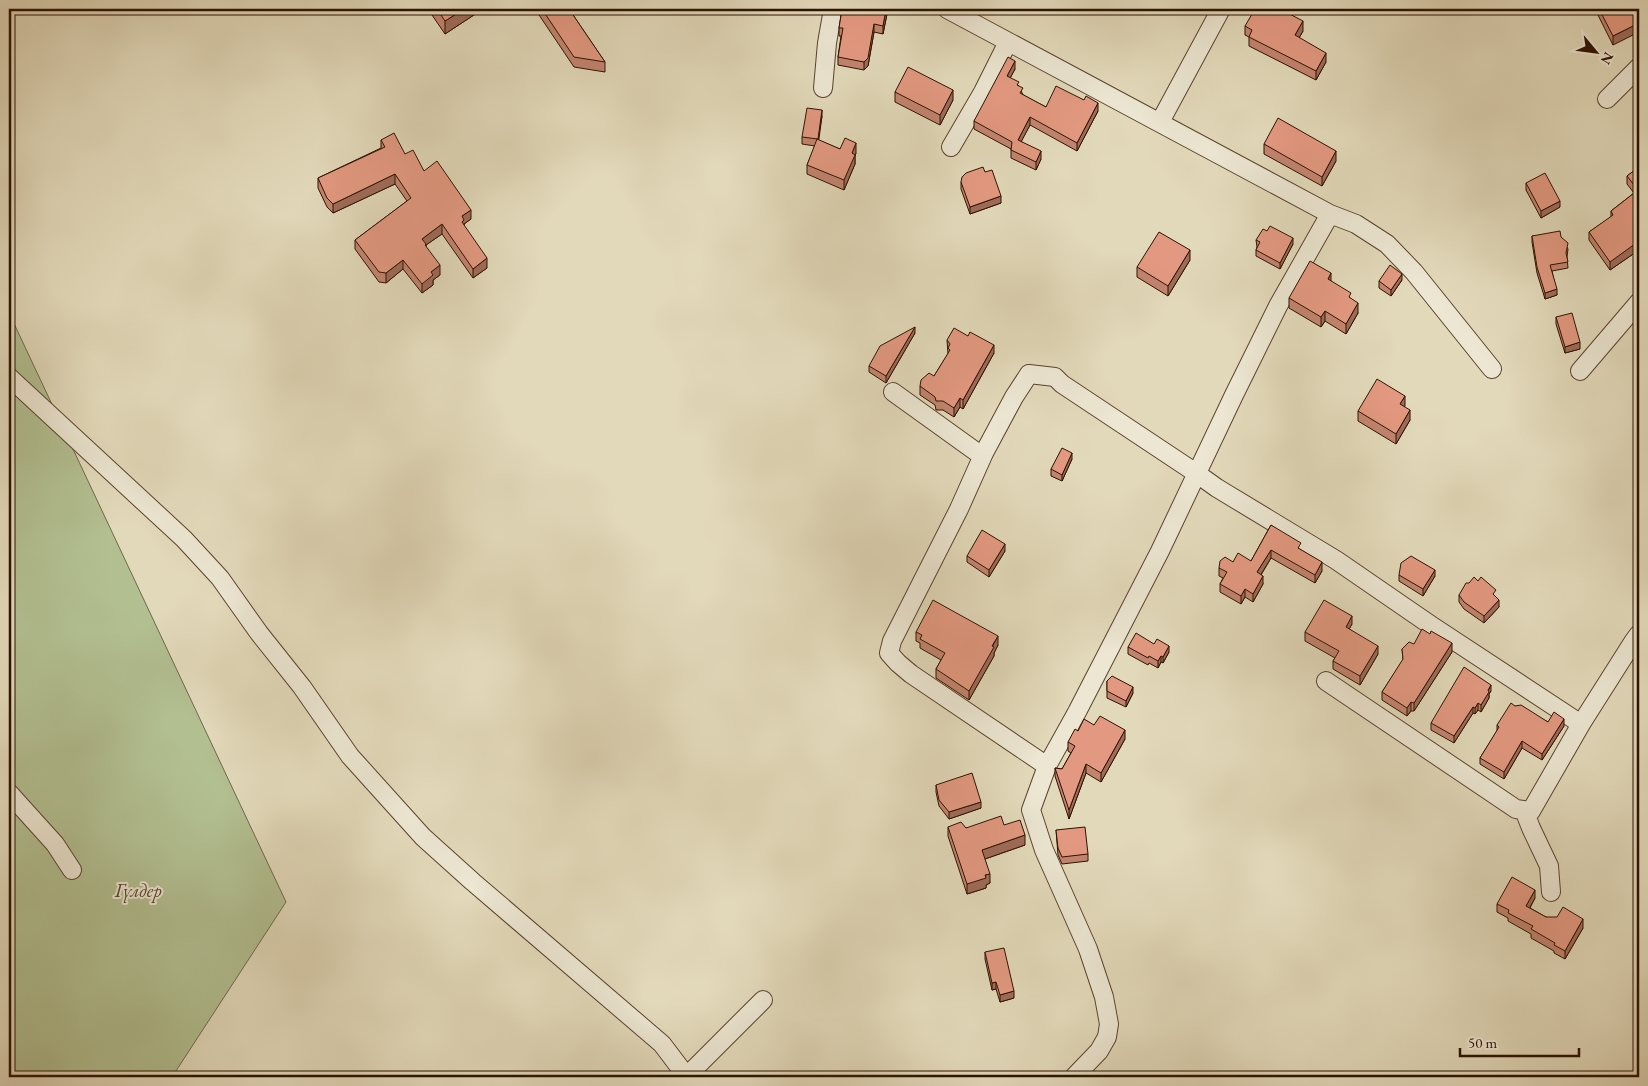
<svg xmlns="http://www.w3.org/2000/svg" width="1648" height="1086" viewBox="0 0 1648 1086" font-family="'EB Garamond',serif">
<rect width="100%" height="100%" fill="#e2d9ba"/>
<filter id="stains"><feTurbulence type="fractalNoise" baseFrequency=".004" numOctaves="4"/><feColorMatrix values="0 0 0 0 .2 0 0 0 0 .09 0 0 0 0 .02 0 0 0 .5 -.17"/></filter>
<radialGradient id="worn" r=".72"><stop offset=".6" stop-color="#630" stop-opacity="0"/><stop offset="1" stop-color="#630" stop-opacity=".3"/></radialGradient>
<path fill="#b2bf91" stroke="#6f6848" d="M9 313 286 902 172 1077H9Z"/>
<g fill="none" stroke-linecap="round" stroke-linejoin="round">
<defs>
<path id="street" d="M947 9 1330 214 1278 306 1234 395 1160 551 1077 712 1047 766 1031 810 1044 850 1088 949 1104 997 1109 1024 1107 1037 1099 1051 1074 1077
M823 88 827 43 833 9
M1607 99 1639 67
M1160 122 1221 9
M951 147 983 92 1008 42
M1330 214 1356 224 1387 244 1414 272 1492 369
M1580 371 1639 302
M9 377 184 539 220 578 259 633 302 687 350 756 423 837 473 882 662 1044 687 1077
M893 392 982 456
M1326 681 1516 809 1531 811 1581 724
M1047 766 911 674 898 663 889 653 892 641 959 509 984 453 1014 397 1029 374 1055 377 1062 384 1196 473 1217 488 1336 560 1432 626 1581 724 1633 642 1639 634
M9 793 55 844 72 870
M1524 810 1531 828 1549 866 1551 892
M687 1076 763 1000"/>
</defs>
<use href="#street" stroke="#5a442e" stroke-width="20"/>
<use href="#street" stroke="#ece6d2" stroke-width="18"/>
</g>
<path fill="#c3846f" stroke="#2c1200" d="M432 9H483L445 34 432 15Z
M535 9H569L605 62V72L574 67Z
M842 9H888L883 34 874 32 868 66 864 70 838 65V57L841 36H839V28Z
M1597 9H1639L1613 45 1597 13Z
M1245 26 1303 31 1299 38 1326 62 1316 80 1249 46V37L1245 35Z
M1015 69 1010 78 1019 86 1023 95 1046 107 1098 111 1077 151 1030 125 1021 141 1041 159 1036 170 1011 158V149L974 129V121Z
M895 92 953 100 940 125 895 102Z
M822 116 818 140 840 149 856 153 855 156V164L844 190 807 174V165L815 146 802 144V137Z
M381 140 405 154 424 171 471 219 464 224V226L487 268 473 278 442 234 426 245V247L440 275 433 280V285L422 293 403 269 386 283 379 282 355 249V240L407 201 395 184 333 213 327 207 318 188V178L381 148Z
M1264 144 1336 161 1322 186 1264 154Z
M1639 167V250L1610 270 1589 240V232L1611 217V211L1634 193 1627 184V176Z
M985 172 1001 203 970 214 961 189V182Z
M1526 183 1560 207 1541 218 1526 190Z
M1532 236 1561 237 1568 249 1567 257 1568 268 1552 271 1557 295 1545 299 1537 273 1532 242Z
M1256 240 1293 244 1280 269 1256 256V250L1257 247Z
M1190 260 1168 296 1137 277V267Z
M1402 280 1391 296 1379 288V281Z
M1331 281 1351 299 1358 313 1346 334 1325 321 1321 327 1289 308V298Z
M1556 317 1580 349 1565 353 1556 324Z
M915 333 886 383 869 372V366Z
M947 340 994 353 963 409 960 407 954 417 943 410H936L935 405 920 395V386L934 376 948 354Z
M1405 406 1404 407 1410 420 1396 444 1358 421V411Z
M1072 459 1062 481 1051 476V469Z
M1271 525 1301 550 1322 571 1315 583 1271 558 1261 575 1263 584 1253 602 1245 597 1241 604 1220 592V584L1223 578 1219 576V568L1233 562 1251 561Z
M1005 551 989 577 967 562V556Z
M1399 575 1435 576 1423 596 1399 581Z
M1459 595 1496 597 1499 607 1484 623 1464 609 1459 602Z
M1352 624 1349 629 1378 654 1360 685 1333 669V661L1335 658 1305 641V632Z
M916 632 998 645 994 653V656L969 700 936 678V669L941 660 920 648V643L916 641Z
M1128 647 1169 652 1163 663 1161 662 1158 668 1149 663 1148 665 1128 654Z
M1402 649 1452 652 1414 711H1411L1407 716 1382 700V692L1403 660Z
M1107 681 1133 693 1126 707 1107 698Z
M1491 691 1489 694V698L1481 712 1478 710 1475 714 1473 713 1454 743 1431 730V723Z
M1515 706 1548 722 1564 726 1542 760 1522 748 1504 779 1480 764V758L1497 731V725Z
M1094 725 1125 739 1101 782 1086 773 1069 819 1055 776V768L1062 769 1071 753 1068 751V742L1078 731Z
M936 785 981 808 949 819 939 806 936 792Z
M1004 825 1025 845 985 859 990 883 986 885V888L967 894 948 836V827L966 828Z
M1056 830 1088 854V861L1062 864 1058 855Z
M1535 898 1530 908 1546 917 1583 928 1565 959 1554 953V951L1531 938V934L1508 921V918L1497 912V904Z
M985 952 1014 998 1000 1002 996 989 992 990 985 959Z"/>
<path fill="#9f6b5a" stroke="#2c1200" d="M464 9H483L445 34V21Z
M886 9H888L883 34V26Z
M1303 21V31L1295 45V35Z
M1639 23V32L1613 45V36Z
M874 24V32L868 66 864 70V62Z
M1326 53V62L1316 80V71Z
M1015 61V69L1007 84V76Z
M953 90V100L940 125V115Z
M1098 103V111L1077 151V143Z
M822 110V116L818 146V139Z
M1030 117V125L1018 148V140Z
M856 143V153L855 156V164L844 190V180L852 153Z
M1041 151V159L1036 170V162Z
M1336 151V161L1322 186V177Z
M395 174V184L333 213V204Z
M1001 196V203L970 214V207Z
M1560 201V207L1541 218V211Z
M471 210V219L464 224V229L462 231V216Z
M442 224V234L426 245V254L422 239Z
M1639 233V250L1610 270V262Z
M1293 238V244L1280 269V263Z
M1190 250V260L1168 296V286Z
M487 258V268L473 278V269Z
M403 260V269L386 283V273Z
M440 265V275L433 280V285L422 293V284L431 272Z
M1331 273V283L1328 279Z
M1402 274V280L1391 296V290Z
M1557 289V295L1545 299V293Z
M1358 303V313L1346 334V324Z
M1325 311V321L1321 327V317Z
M915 327V333L886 383V376Z
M1580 342V349L1565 353V347Z
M994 345V353L963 409V400Z
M1405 396V406L1400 414V404Z
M960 398V407L954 417V408Z
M1410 410V420L1396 444V434Z
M1072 453V459L1062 481V475Z
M1005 544V551L989 577V570Z
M1271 550V558L1257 581V572Z
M1322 562V571L1315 583V575Z
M1435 570V576L1423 596V589Z
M1263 576V584L1253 602V594Z
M1245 589V597L1241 604V596Z
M1499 600V607L1484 623V616Z
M1352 616V624L1346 635V627Z
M998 636V645L994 653V656L969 700V691Z
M1452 643V652L1414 711V703Z
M1169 646V652L1163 663V657Z
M1378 646V654L1360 685V676Z
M1161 656V662L1158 668V661Z
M1491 685V691L1489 694V698L1481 712V705Z
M1133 687V693L1126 707V701Z
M1411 702V711L1407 716V708Z
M1478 703V710L1475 714V708Z
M1473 707V713L1454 743V736Z
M1564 719V726L1542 760V754Z
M1125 730V739L1101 782V773Z
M1522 741V748L1504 779V772Z
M1086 764V773L1069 819V810Z
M981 802V808L949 819V812Z
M1025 835V845L982 860V850Z
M990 874V883L986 885V888L967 894V884L985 875Z
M1535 890V898L1526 914V906Z
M1583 919V928L1565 959V951Z
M996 982V989L992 990V983Z
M1014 991V998L1000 1002V995Z"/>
<path fill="#e39981" stroke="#2c1200" d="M437 9H464L445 21Z
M542 9H569L605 62 574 57Z
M842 9H886L883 26 874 24 868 58 864 62 838 57 843 28H839Z
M1255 9H1280L1303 21 1295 35 1326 53 1316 71 1249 37 1252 30 1245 26Z
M1599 9H1639V23L1613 36Z
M1008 57 1015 61 1007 76 1019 82 1017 85 1023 88 1020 93 1046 107 1056 86 1084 100 1086 96 1098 103 1077 143 1030 117 1018 140 1041 151 1036 162 1011 150 1012 142 974 121Z
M908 67 953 90 940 115 895 92Z
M807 108 822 110 818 139 802 137Z
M1278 118 1336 151 1322 177 1264 144Z
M394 133 405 154 413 150 424 171 437 161 471 210 462 216 464 220 462 222 487 258 473 269 442 224 422 239 426 244 425 245 440 265 431 272 433 275 422 284 403 260 386 273 379 272 355 240 411 198 395 174 333 204 327 198 318 178 385 147 381 140Z
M845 138 856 143 852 153 855 155 844 180 807 165 817 139 840 149Z
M983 167 985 172 992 170 1001 196 970 207 961 182 962 177 966 173Z
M1639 167V233L1636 236 1639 241 1610 262 1589 232 1613 215 1611 211 1638 190 1627 176Z
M1545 173 1560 201 1541 211 1526 183Z
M1270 226 1293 238 1280 263 1256 250 1260 242 1256 240 1263 229 1267 231Z
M1560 231 1561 237 1568 243 1566 253 1568 262 1550 265 1557 289 1545 293 1537 267 1532 236Z
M1159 232 1190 250 1168 286 1137 267Z
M1310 261 1331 273 1328 279 1351 293 1349 297 1358 303 1346 324 1325 311 1321 317 1289 298Z
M1390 265 1402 274 1391 290 1379 281Z
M1572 313 1580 342 1565 347 1556 317Z
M915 327 886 376 869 366 880 346Z
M954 328 968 336 970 332 994 345 963 400 960 398 954 408 943 401H936L935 397 920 386 921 380 929 373 934 376 950 350 948 348 950 344 947 340Z
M1377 379 1405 396 1400 404 1410 410 1396 434 1358 411Z
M1062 448 1072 453 1062 475 1051 469Z
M1271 525 1301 543 1298 548 1322 562 1315 575 1271 550 1257 572 1263 576 1253 594 1245 589 1241 596 1220 584 1227 572 1219 568 1220 561 1225 557 1233 562 1238 553 1251 561Z
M982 530 1005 544 989 570 967 556Z
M1411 556 1435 570 1423 589 1399 575 1401 563Z
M1474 577 1478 581 1481 577 1496 590 1493 594 1499 600 1484 616 1464 602 1459 595 1466 583H1469Z
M933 600 998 636 992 646 994 647 969 691 936 669 945 653 920 639 922 635 916 632Z
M1324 600 1352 616 1346 627 1378 646 1360 676 1333 661 1339 651 1305 632Z
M1422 629 1430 634 1431 631 1452 643 1414 703 1411 702 1407 708 1382 692 1403 659 1402 649 1409 642 1414 644Z
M1136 633 1154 644 1157 639 1169 646 1163 657 1161 656 1158 661 1149 656 1148 658 1128 647Z
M1464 667 1491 685 1488 690 1489 692 1481 705 1478 703 1475 708 1473 707 1454 736 1431 723Z
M1112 676 1133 687 1126 701 1107 691V681Z
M1511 703 1515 706 1521 705 1548 722 1554 712 1564 719 1542 754 1522 741 1504 772 1480 758 1499 727 1497 725Z
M1100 716 1125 730 1101 773 1086 764 1069 810 1055 768 1062 769 1075 746 1068 742 1075 729 1078 731 1084 719 1094 725Z
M972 773 981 802 949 812 939 800 936 785Z
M1001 816 1004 825 1020 820 1025 835 982 850 990 874 985 875 986 878 967 884 948 827 961 822 966 828Z
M1085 827 1088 854 1062 857 1058 848 1056 830Z
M1512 877 1535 890 1526 906 1546 917H1557L1563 907 1583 919 1565 951 1554 945 1555 943 1531 929 1533 926 1508 913 1509 910 1497 904Z
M1004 948 1014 991 1000 995 996 982 992 983 985 952Z"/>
<g text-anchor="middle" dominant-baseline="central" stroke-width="4" stroke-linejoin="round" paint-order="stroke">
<g font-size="19" font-style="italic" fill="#54462c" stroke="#ece6d2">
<text x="138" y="890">Гүлдер</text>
</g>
</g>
<rect width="1648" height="1086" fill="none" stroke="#e2d9ba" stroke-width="30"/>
<rect x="10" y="10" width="1628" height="1066" fill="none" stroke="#2c1200" stroke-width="2.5"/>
<rect x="15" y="15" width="1618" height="1056" fill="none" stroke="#2c1200"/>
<g transform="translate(1596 52) rotate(119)" stroke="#ece6d2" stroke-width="4" paint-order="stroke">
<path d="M0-4L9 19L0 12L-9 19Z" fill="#2c1200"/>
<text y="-8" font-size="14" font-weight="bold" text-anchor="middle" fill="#2c1200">N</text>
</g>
<path d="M1460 1048v8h119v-8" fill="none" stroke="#2c1200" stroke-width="2.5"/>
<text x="1468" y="1048" font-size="15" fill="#2c1200" stroke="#ece6d2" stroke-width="4" paint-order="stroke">50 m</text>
<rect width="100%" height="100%" filter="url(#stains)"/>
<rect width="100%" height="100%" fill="url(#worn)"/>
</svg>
